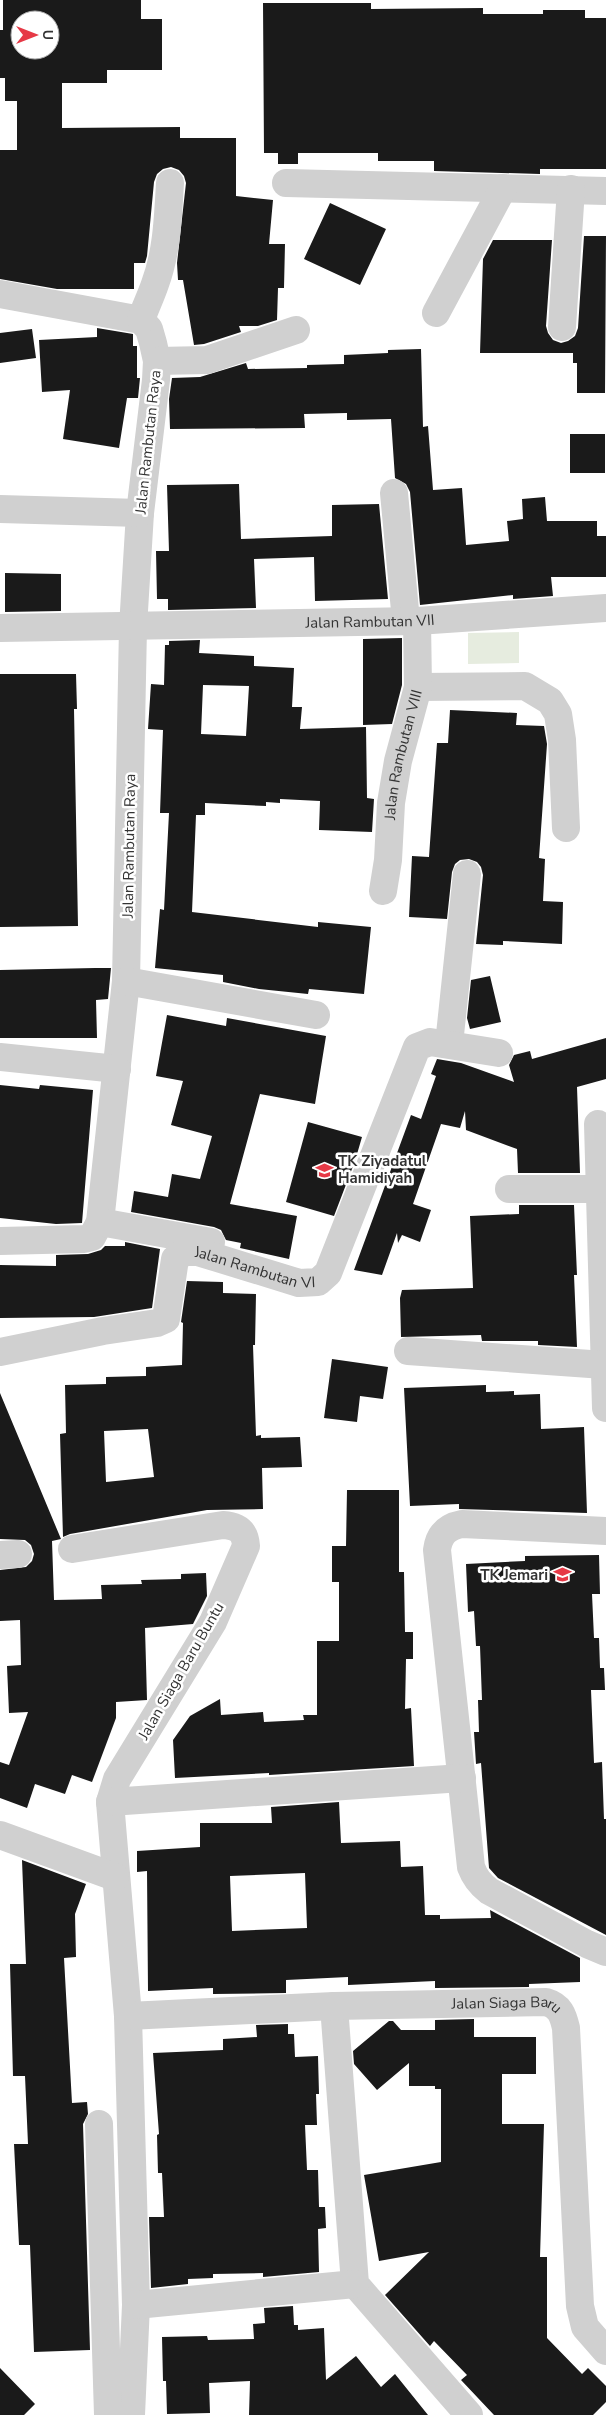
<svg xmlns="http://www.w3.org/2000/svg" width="606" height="2415" viewBox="0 0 606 2415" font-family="'Nunito Sans',sans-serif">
<rect width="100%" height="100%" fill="#fff"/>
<path fill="#e6ecdf" d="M519 632V663L468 664V633Z"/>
<path fill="#1a1a1a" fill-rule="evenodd" d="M3 0H141V19H162V70H107V83H62V128L180 127V138H236V196L273 200 269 244H285L284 288H278L277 320 258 326H239L241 332 204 344 194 345 183 280H178L177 263 186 183 184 176 179 170 171 167 163 169 157 174 154 182 147 256 145 263H134V289H57L0 279V150H17V101H5V78H0V30H3ZM20 20H50V50H20Z
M263 3H371V9L483 8V14H543V10H585V18H606V169H540V174L434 171V161H378V153H298V164H278V153H264Z
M330 203 386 229 360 285 304 259Z
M584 236H606L605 393H577V363H573V353H480L483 259 493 240H552L546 326 548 333 553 340 561 343 568 341 575 336 578 328Z
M97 328 133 334V346H137V378H140L138 398H127L119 448 63 439 70 390 42 392 39 340 97 337Z
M32 329 36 358 0 363V333Z
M421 349 423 427 428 426 433 490 462 488 466 545 509 541 507 521 523 519 522 499 545 497 547 521H597V536H606V577H551L553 596 513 599V595L420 605 410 492 406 484 395 478 391 419 347 420V413L304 414 305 428 170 429 169 399 172 378 200 377 246 363 248 369 307 368V365L344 364V355L388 353V350Z
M570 434H605V473H570Z
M239 484 241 539 332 536V505L379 504 388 599 315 601 314 557 254 559 256 608 168 610V599H157L156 551H169L167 485Z
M5 573 61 574V611L5 612Z
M402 638V685L392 724 363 725V639Z
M200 640 199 653 254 656V666L294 668 292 707H302L300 729 366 727 367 798 374 799 372 832 319 830 320 801 280 799V803L266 802V806L205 803V815H196L192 912 318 927V922L371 927 364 994 309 989 308 994 259 989 223 982V975L155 968 160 909 164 910 169 813H160L163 730 148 729 151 684 164 685 165 645H169V641ZM203 685 249 686 246 736 201 734Z
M0 674H76L77 709H74L78 926 0 927Z
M450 710 517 713 516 725 544 726 547 744 539 858 545 859 543 901 563 902 562 944 503 941V945L476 944 483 875 481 867 477 862 469 859 460 860 455 864 452 872 447 919 409 917 412 856 429 857 437 743H448Z
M95 968H111L108 999 96 1000 97 1038H0V970Z
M490 976 501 1022 470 1029 467 1018 471 980Z
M167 1015 226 1026 227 1018 326 1036 315 1104 260 1094 230 1204 297 1216 289 1259 240 1248 241 1243 226 1240 221 1230 214 1227 131 1212 134 1191 168 1197 172 1174 200 1179 212 1136 171 1125 183 1081 156 1076Z
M606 1038V1079L577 1087 580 1173H518L517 1149 466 1130 465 1111 460 1128 441 1124 413 1204 431 1210 420 1242 402 1235 398 1243 397 1233 382 1275 354 1270 411 1115 421 1119 436 1076 431 1074 437 1059 461 1063 514 1082 509 1065 514 1055 530 1051 532 1059Z
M0 1085 39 1089 40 1085 93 1090 82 1223 56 1224 0 1218Z
M308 1122 362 1137 355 1161 334 1216 286 1202Z
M519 1205H574L577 1275H574L577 1347 538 1345V1341H482L481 1335 401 1337 400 1298 402 1290 473 1288 470 1216 519 1214Z
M125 1242 160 1249 152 1308 94 1317 0 1318V1265L56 1266V1255L88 1254 101 1250 105 1246H125Z
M187 1281 223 1282V1293L256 1294 255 1345H253L256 1436 261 1435V1438L300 1437 302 1467 262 1468 263 1509 207 1510 70 1534 63 1537 60 1434 66 1433 65 1385 106 1384V1377L146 1376V1367L182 1365 183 1323 181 1322ZM148 1429 154 1477 106 1482 104 1431Z
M332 1359 388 1367 383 1399 360 1396 357 1422 324 1418Z
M486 1385V1392L514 1391V1395L540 1394 541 1429 584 1427 587 1513 459 1509V1504L410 1506 404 1388Z
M0 1393 61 1539 52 1541 54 1600 102 1599 101 1585 142 1584 141 1580 181 1579V1574L206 1573 207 1596 193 1624 145 1628 147 1700 116 1702V1718L92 1782 72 1775 65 1794 35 1784 27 1808 0 1798V1762L9 1765 28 1712 9 1713 7 1666 21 1665 20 1620 0 1621V1570L26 1567 32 1561 34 1554 31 1545 25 1540 0 1539Z
M347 1490H399V1572H404L405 1632H413V1659H406L405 1709 411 1708 414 1766 269 1775V1773L175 1778 173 1740 190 1716 220 1699 221 1715 263 1712 264 1722 304 1720 303 1715H317V1641H339V1582H332V1546H346Z
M599 1555 600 1594H592L594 1638H599L600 1668H604L605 1690H591L594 1763 602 1762 604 1819H606V1935L498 1878 489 1868 481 1763 476 1764 474 1732H479L478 1700H482L480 1646H476L474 1611 468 1612 466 1564 525 1561V1556Z
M339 1802 341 1843 400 1841 401 1867 423 1866 425 1915H440V1919L491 1918 490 1910 580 1958V1982L529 1984V1987L435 1988V1981L348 1985V1977L286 1980V1993L213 1994V1988L148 1991 147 1871 137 1872V1851L200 1847V1823H272L271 1807ZM305 1873 307 1928 232 1931 230 1876Z
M22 1860 86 1884 75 1914 76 1957 64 1958 72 2103 87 2102 88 2114 83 2124 90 2350 34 2352 30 2245H19L14 2144H28L25 2076H13L10 1964H26Z
M474 2019V2037H536V2074H502V2124H544L540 2257H547V2338L582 2374 588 2368 606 2386V2402L593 2415H494L461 2380 467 2375 434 2341 430 2346 385 2295 429 2252 379 2261 364 2175 441 2162V2089H435V2086H409V2063L377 2090 354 2064 353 2051 389 2021H393L401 2030H435V2020Z
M288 2024V2034H294L295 2057 318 2056 319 2094H316L317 2125H305L307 2170H318L319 2207H325L326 2228 318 2229 319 2272 263 2277V2273L213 2274V2278L188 2279V2284L151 2288 149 2217H164L162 2173H158L157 2135 159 2134 153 2053 223 2050V2039L257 2037 256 2025Z
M293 2306 294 2325H298V2330L324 2328 326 2380 356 2356 381 2387 395 2374 428 2415H249L250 2381 209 2383 210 2413 167 2414 166 2381H163L162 2337 207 2336 208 2340 254 2339 253 2324 265 2323 264 2308Z
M0 2368 35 2404 24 2415H0Z"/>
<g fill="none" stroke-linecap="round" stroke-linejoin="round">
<g stroke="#d0d0d0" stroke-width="28">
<path d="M286 183 606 191"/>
<path d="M0 294 141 320 149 329 153 343 157 361 156 380 140 513 133 627 126 981 100 1222 92 1237 84 1239 0 1241"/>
<path d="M436 313 503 188"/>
<path d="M141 320C145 308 151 296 155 284 167 252 168 217 170 183"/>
<path d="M562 327 571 189"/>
<path d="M157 361 207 360 296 330"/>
<path d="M394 493 406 621"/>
<path d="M0 509 140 513"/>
<path id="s1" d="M0 628 417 621 606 608"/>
<path d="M418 687 525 686 550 701 558 714 562 740 566 828"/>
<path id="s2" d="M383 891 388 860 391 803 398 761 418 687 417 621"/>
<path d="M126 981 316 1015"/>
<path d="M449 1044 467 874"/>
<path d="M0 1057 117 1069"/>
<path d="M598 1124 606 1408"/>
<path d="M509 1189H600"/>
<path d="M100 1222 211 1242"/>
<path d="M408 1351 604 1365"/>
<path id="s3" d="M0 1352 103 1331 157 1323 166 1319 175 1259 184 1252H198L299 1283 318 1282 328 1273 417 1047 430 1042 499 1053"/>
<path d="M606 1531 462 1524C446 1527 439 1535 437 1550L471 1867C475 1878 480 1884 489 1891L587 1944 606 1952"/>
<path d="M72 1549 223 1525C237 1526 245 1530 246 1546L213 1622 117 1779 110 1802 128 2016 136 2305 131 2415"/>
<path d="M0 1555 18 1554"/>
<path d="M110 1802 462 1778"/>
<path d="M0 1835 115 1877"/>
<path d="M334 2006 355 2284 469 2415"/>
<path id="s4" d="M128 2016 334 2006 546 2002C560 2006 563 2015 566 2028L580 2306 585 2327 606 2351"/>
<path d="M99 2124 108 2415"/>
<path d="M136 2305 355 2284"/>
</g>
</g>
<defs>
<symbol id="school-bare" viewBox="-9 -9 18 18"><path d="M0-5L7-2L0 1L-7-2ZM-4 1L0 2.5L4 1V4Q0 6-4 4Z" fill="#e63946" stroke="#fff" stroke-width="2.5" paint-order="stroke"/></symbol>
</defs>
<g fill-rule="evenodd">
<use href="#school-bare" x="312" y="1158" width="25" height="25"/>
<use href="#school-bare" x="550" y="1562" width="25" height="25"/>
</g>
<g text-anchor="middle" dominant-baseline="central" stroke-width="5" stroke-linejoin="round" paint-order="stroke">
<g font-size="15" fill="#333" stroke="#fff">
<text transform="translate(148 442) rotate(-84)">Jalan Rambutan Raya</text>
<text stroke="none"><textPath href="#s1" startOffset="370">Jalan Rambutan VII</textPath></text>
<text stroke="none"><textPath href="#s2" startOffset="138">Jalan Rambutan VIII</textPath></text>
<text transform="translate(129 846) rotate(-89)">Jalan Rambutan Raya</text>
<text stroke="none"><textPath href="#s3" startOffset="315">Jalan Rambutan VI</textPath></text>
<text transform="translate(181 1671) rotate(-60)">Jalan Siaga Baru Buntu</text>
<text stroke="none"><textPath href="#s4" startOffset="379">Jalan Siaga Baru</textPath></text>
</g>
<g font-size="15" font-weight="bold" fill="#333" stroke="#fff" text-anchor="start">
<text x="338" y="1161">TK Ziyadatul<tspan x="338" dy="17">Hamidiyah</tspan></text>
<text x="548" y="1575" text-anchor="end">TK Jemari</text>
</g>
</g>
<g transform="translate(35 35) rotate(90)"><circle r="24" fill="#ffffff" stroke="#adadad"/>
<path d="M0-4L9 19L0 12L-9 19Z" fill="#e63946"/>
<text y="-8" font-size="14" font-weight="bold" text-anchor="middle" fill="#333333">U</text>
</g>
</svg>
